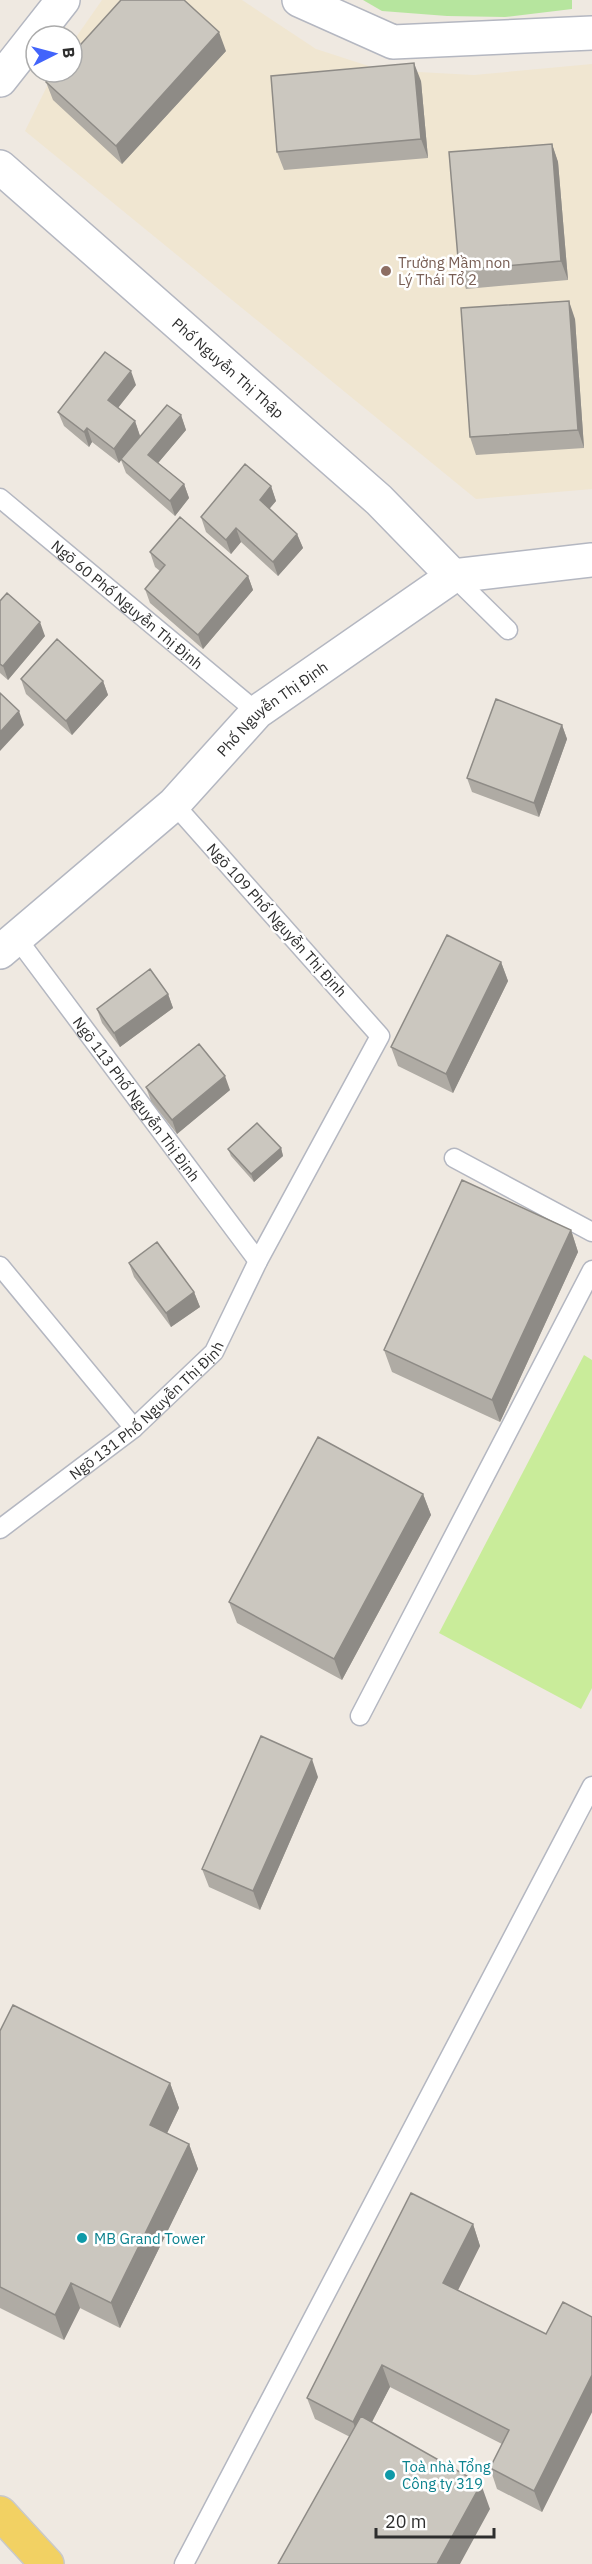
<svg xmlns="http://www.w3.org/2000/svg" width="592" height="2564" viewBox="0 0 592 2564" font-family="'IBM Plex Sans',sans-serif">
<rect width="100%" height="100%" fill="#efe9e1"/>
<path fill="#f0e6d1" d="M102 0H242L316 49 381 70 474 75 592 64V489L476 499 25 131 54 72H72V43Z"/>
<path fill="#b6e59e" d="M363 0H572V9L505 17 447 16 382 11Z"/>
<path fill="#c9ec9a" d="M584 1355 592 1360V1688L581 1709 439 1633Z"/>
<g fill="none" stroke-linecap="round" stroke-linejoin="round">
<defs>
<g id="service">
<path id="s1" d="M0 498 257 712"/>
<path d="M453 576 508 630"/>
<path id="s2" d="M16 937 258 1261"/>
<path d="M454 1158 592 1232"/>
<path d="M0 1266 134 1428"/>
<path id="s3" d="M0 1529 134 1428 214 1352 258 1261 380 1036 174 804"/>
<path d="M360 1716 592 1270"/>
<path d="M184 2564 592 1786"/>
</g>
<g id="minor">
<path d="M299 0 393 42 592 33"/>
<path d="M0 80 63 0"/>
<path id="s4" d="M0 167 379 500 453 576"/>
</g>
<g id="tertiary">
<path id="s5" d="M0 952 174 804 257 712 453 576 592 560"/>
</g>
<path id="primary" d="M0 2513 47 2564"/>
</defs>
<use href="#service" stroke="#b4b7c1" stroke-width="21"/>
<use href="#minor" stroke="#b4b7c1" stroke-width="36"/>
<use href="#tertiary" stroke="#b4b7c1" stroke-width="36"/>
<use href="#primary" stroke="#c9c9c9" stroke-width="36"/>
<use href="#service" stroke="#fff" stroke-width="18"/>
<use href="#minor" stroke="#fff" stroke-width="33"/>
<use href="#tertiary" stroke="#fff" stroke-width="33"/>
<use href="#primary" stroke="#f2d163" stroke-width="33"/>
</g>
<path fill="#afaba4" d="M226 51 122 164 53 100 46 82Z
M421 81 428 158 284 170 277 152Z
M552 144 558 162 568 280 466 289 459 270Z
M575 319 584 448 476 455 470 437Z
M136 385 118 408 135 421 140 436 181 415 186 430 158 463 184 484 189 498 175 516 126 473 121 460 119 463 92 442 89 447 64 426 58 412Z
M271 486 276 501 269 509 297 534 303 548 278 576 241 542 231 554 206 532 201 517Z
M150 552 248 576 253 590 203 649 150 603 145 589 160 571 155 567Z
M0 601 45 636 8 680 0 673Z
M21 679 103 681 108 695 72 735 26 694Z
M562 725 567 739 539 817 472 792 467 778Z
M501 962 508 981 453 1093 398 1066 391 1047Z
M168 994 173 1008 120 1047 102 1023 97 1009Z
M146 1087 230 1090 177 1134 151 1101Z
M281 1148 283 1156 254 1182 231 1156 228 1149Z
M571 1230 578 1252 500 1422 392 1372 384 1350Z
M129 1263 194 1292 200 1307 171 1327 134 1277Z
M423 1494 431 1515 342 1680 237 1623 229 1602Z
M318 1777 260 1910 209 1887 202 1869Z
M0 2031 170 2083 179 2108 167 2133 189 2144 198 2169 120 2328 80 2308 64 2340 0 2308Z
M473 2224 480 2246 458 2290 546 2334 592 2317V2412L542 2512 497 2489 490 2468 502 2444 390 2387 372 2422 490 2509 315 2419 307 2398Z"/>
<path fill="#8e8b86" d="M219 32 226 51 122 164 116 146Z
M414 63 421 81 428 158 421 139Z
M552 144 558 162 568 280 561 261Z
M569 301 575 319 584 448 578 430Z
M131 371 136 385 113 414 108 400Z
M181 415 186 430 153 469 148 455Z
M135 421 140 436 119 463 114 449Z
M87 428 92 442 89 447 84 432Z
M184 484 189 498 175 516 170 501Z
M271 486 276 501 265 514 260 500Z
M236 528 241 542 231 554 226 540Z
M297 534 303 548 278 576 273 562Z
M248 576 253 590 203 649 198 635Z
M40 622 45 636 8 680 3 666Z
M103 681 108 695 72 735 66 721Z
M19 711 24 725 0 751V732Z
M562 725 567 739 539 817 534 803Z
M501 962 508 981 453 1093 446 1074Z
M168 994 173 1008 120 1047 114 1033Z
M225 1076 230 1090 177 1134 172 1120Z
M281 1148 283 1156 254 1182 251 1174Z
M571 1230 578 1252 500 1422 492 1400Z
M194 1292 200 1307 171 1327 166 1313Z
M423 1494 431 1515 342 1680 334 1659Z
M312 1759 318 1777 260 1910 253 1891Z
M170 2083 179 2108 159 2150 150 2125Z
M189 2144 198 2169 120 2328 111 2303Z
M473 2224 480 2246 451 2304 443 2283Z
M71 2283 80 2308 64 2340 55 2315Z
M382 2365 390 2387 361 2443 353 2422Z
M592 2375V2412L542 2512 534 2491Z
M481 2484 490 2509 460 2564H437Z"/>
<path fill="#cbc7bf" stroke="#8e8b86" stroke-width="1.5" d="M121 0H184L219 32 116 146 46 82 55 72H72V54Z
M414 63 421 139 277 152 271 76Z
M552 144 561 261 459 270 449 152Z
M569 301 578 430 470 437 461 308Z
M105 352 131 371 108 400 135 421 114 449 87 428 84 432 58 412Z
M167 405 181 415 148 455 184 484 170 501 121 459Z
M245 464 271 486 260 500 297 534 273 562 236 528 226 540 201 517Z
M180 517 248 576 198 635 145 589 165 565 150 552Z
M7 593 40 622 3 666 0 664V601Z
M57 639 103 681 66 721 21 679Z
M0 693 19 711 0 732Z
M496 699 562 725 534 803 467 778Z
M447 935 501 962 446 1074 391 1047Z
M150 969 168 994 114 1033 97 1009Z
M199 1044 225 1076 172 1120 146 1087Z
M257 1123 281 1148 251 1174 228 1149Z
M462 1180 571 1230 492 1400 384 1350Z
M157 1242 194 1292 166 1313 129 1263Z
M318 1437 423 1494 334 1659 229 1602Z
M261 1736 312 1759 253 1891 202 1869Z
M13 2005 170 2083 150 2125 189 2144 111 2303 71 2283 55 2315 0 2287V2031Z
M411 2193 473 2224 443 2283 546 2334 563 2302 592 2317V2375L534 2491 490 2468 509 2430 382 2365 353 2422 307 2398Z
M361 2416 481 2484 437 2564H278Z"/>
<circle fill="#8d6e63" stroke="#fff" stroke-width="2" cx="386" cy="271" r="6"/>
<g fill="#0f9aa8" stroke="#fff" stroke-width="2">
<circle cx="82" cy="2238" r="6"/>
<circle cx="390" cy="2475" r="6"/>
</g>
<g text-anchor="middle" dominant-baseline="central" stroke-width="5" stroke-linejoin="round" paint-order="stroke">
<g font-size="15" fill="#785e54" stroke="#fff" text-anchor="start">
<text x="398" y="262">Trường Mầm non<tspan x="398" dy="17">Lý Thái Tổ 2</tspan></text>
</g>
<g font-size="15" fill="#2e2e2e" stroke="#fff">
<text stroke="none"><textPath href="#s4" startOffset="304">Phố Nguyễn Thị Thập</textPath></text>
<text stroke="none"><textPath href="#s1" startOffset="166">Ngõ 60 Phố Nguyễn Thị Định</textPath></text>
<text stroke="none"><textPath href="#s5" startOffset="366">Phố Nguyễn Thị Định</textPath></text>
<text transform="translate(277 920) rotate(48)">Ngõ 109 Phố Nguyễn Thị Định</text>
<text stroke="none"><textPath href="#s2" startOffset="202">Ngõ 113 Phố Nguyễn Thị Định</textPath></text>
<text stroke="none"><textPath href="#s3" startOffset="189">Ngõ 131 Phố Nguyễn Thị Định</textPath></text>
</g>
<g font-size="15" fill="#0d838f" stroke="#fff" text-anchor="start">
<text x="94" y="2238">MB Grand Tower</text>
<text x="402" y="2466">Toà nhà Tổng<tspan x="402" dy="17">Công ty 319</tspan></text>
</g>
</g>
<g transform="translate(54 54) rotate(84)"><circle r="28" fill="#ffffff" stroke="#ababab" stroke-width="1.5"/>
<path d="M0-4.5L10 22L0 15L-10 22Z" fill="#4264fb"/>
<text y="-9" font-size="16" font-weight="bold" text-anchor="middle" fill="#2e2e2e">B</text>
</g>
<path d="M376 2528v9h118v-9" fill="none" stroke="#2e2e2e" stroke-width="3"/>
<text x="385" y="2528" font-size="18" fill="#2e2e2e" stroke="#ffffff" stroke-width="4.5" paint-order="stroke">20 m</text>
</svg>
